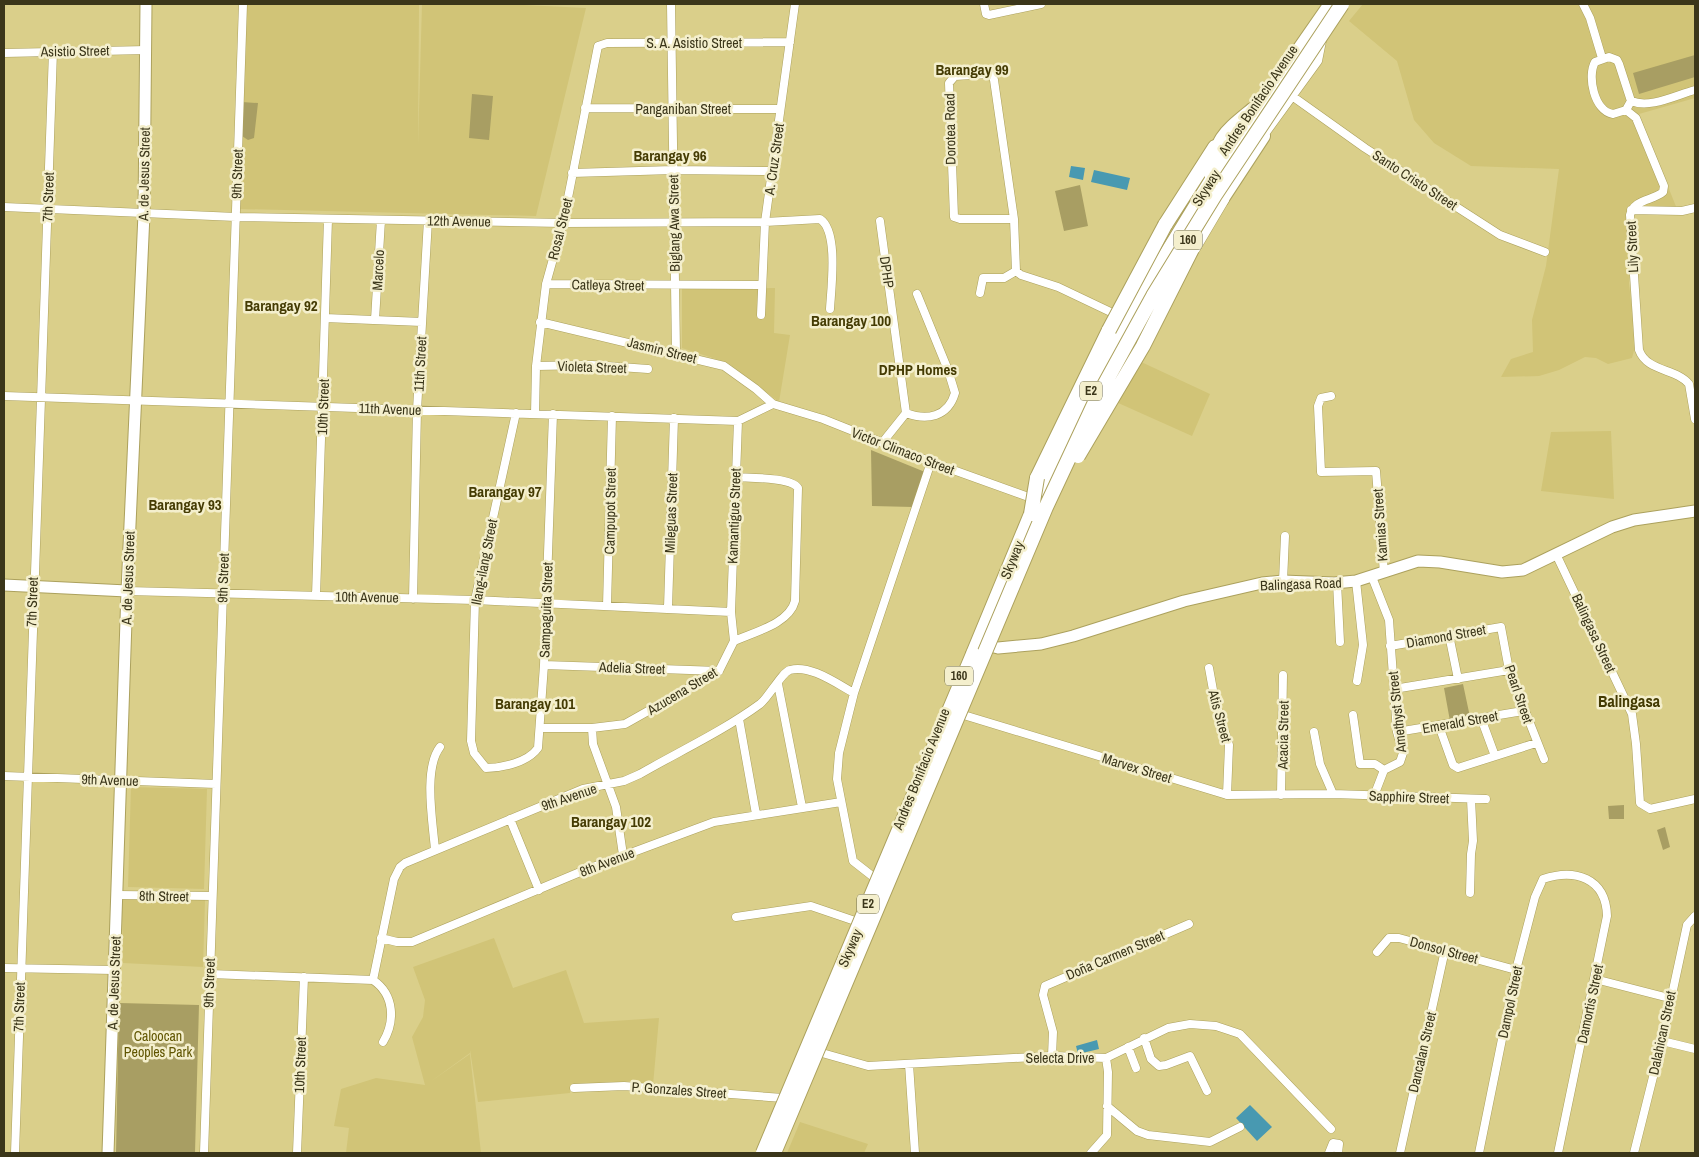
<svg xmlns="http://www.w3.org/2000/svg" width="1699" height="1157" viewBox="0 0 1699 1157" font-family="'Archivo Narrow',sans-serif">
<rect width="100%" height="100%" fill="#dacf8a"/>
<path fill="#d1c477" d="M245 4H419L418 146 422 4H504L586 8 536 216 239 209Z
M1363 4H1695V98L1639 114 1677 209H1628L1629 284 1636 343 1632 358 1608 364 1596 358 1585 357 1559 370 1539 376 1501 377 1511 359 1533 352 1532 320 1546 266 1559 169 1471 166 1434 143 1414 120 1397 61 1349 21Z
M775 288 774 333 790 335 779 402 728 363 682 348V289Z
M1137 360 1210 394 1192 436 1116 402Z
M1611 431 1614 499 1541 491 1551 432Z
M131 787 207 789 204 889 128 887Z
M122 899 205 900 203 967 123 963Z
M494 938 513 988 566 970 584 1023 659 1018 653 1085 631 1081 570 1085V1093L478 1102 470 1050V1053L430 1082 470 1054 481 1153H346L349 1128 334 1126 341 1089 376 1078 425 1085 412 1037 423 1017 425 1000 413 967Z
M800 1122 868 1144 864 1153H787Z"/>
<path fill="#a89e63" d="M1695 55V77L1639 94 1633 73Z
M472 94 493 96 489 140 469 138Z
M242 102 258 103 254 138 248 140 242 136Z
M1080 185 1088 226 1064 231 1055 191Z
M871 450 925 472 913 507 872 506Z
M1463 684 1470 717 1450 721 1444 688Z
M1624 805V819H1609L1608 806Z
M1665 827 1670 847 1663 850 1657 830Z
M119 1003 199 1005 195 1153H116Z"/>
<path fill="#4899b1" d="M1071 166 1085 168 1083 180 1069 177Z
M1094 170 1130 178 1127 190 1091 182Z
M1097 1040 1099 1049 1078 1054 1076 1046Z
M1250 1105 1272 1127 1257 1141 1236 1118Z"/>
<g fill="none" stroke-linecap="round" stroke-linejoin="round">
<defs>
<path id="street" d="M671 4 676 353
M984 4 986 14 989 15 1041 4
M1583 4 1590 18 1602 58
M4 53 147 50
M1609 57 1617 60 1619 64 1631 101 1626 110 1613 114C1594 111 1587 76 1595 62Z
M1292 96 1365 148 1500 235 1545 252
M1631 101C1650 109 1676 95 1695 90
M585 108 780 109
M1626 110 1636 118 1664 186 1663 192C1652 201 1634 199 1630 215L1639 350C1647 372 1676 368 1689 384L1695 419
M1262 138 1318 61 1322 41
M572 173 673 170 772 171
M4 207 236 217 563 223 765 222 820 219C839 231 831 289 830 309
M1631 210 1682 211 1695 208
M1014 219H960L954 217 949 83 955 76 987 74 992 75 994 80 1014 219 1016 271 1021 275 1058 287 1119 316
M880 221 906 413 882 443
M1193 254 1225 200
M546 284 761 285
M980 293 983 278H1004L1016 271
M761 315 765 222 795 4
M325 318 422 322
M375 320 381 220
M540 322 724 366 756 389 773 404 823 419 931 462 1034 499
M536 366 592 365 648 369
M4 396 738 421 773 404
M1331 396 1321 398 1318 406 1321 472 1376 471 1384 573
M516 413 475 600 471 741 474 753 486 768C503 768 528 762 538 748L544 665 553 414
M906 413C927 421 948 417 955 393L948 370 917 294
M535 414 536 366 546 284 563 223 598 46 607 43 790 42
M1556 554 1632 714 1636 744 1640 803 1650 809 1695 799
M1372 577 1389 620 1397 732 1403 753 1400 762 1384 770 1374 796
M1283 581 1285 536
M1356 581 1363 645 1357 681
M1337 583 1340 642
M127 591 475 600 731 612
M316 596 328 219
M413 599 417 410 428 220
M607 606 612 416
M668 608 674 418
M1449 635 1458 679
M734 641 731 612 738 421
M1390 646 1501 627 1509 670 1544 759
M544 665 719 671
M1209 668 1215 701 1229 745 1227 795
M778 684 802 807
M1394 689 1509 670
M957 713 1227 795 1333 794 1486 799
M1353 715 1360 764H1375L1384 770
M1481 718 1495 756
M739 719 756 814
M1439 726 1453 765 1458 768 1536 743
M540 728H592L625 724 719 671 734 641C754 632 789 624 795 601L798 488C791 477 749 478 736 477
M592 728 593 744 616 807 623 855
M1314 732 1320 764 1333 794
M1397 732 1523 711
M4 776 216 784
M1281 795 1283 675
M510 819 539 890
M435 850C433 823 423 769 440 747
M876 879 853 861 837 779 839 753 854 693 931 462
M1470 893 1471 854 1473 841 1471 799
M117 895 212 896
M736 917 811 906 858 922
M381 938 397 942H412L585 870 714 822 841 802
M1377 952 1389 938H1399L1516 970
M4 968 114 970
M210 974 373 980
M1595 979 1669 998
M373 980 394 879 400 867 405 863 583 789 624 781 640 774C680 751 723 731 760 704 769 697 782 672 790 670 810 664 837 684 854 693
M373 980C395 995 395 1022 383 1042
M1144 1038 1151 1059 1159 1066 1166 1065 1190 1056 1207 1091
M1662 1041 1695 1049
M1128 1047 1136 1068
M815 1051 868 1066 1052 1056 1106 1058 1168 1028 1190 1024 1216 1026 1240 1034 1331 1129
M1052 1056 1053 1032 1043 995 1045 986 1189 924
M909 1064 915 1153
M574 1088 624 1086 783 1098
M1107 1106 1137 1131 1148 1135 1210 1142 1240 1127
M15 1153 53 51
M204 1153 243 4
M297 1153 304 977
M1091 1153 1107 1135 1108 1072 1106 1058
M1329 1153 1333 1143 1339 1144 1338 1153
M1400 1153 1445 950
M1479 1153 1516 970 1535 897 1543 879C1575 868 1606 878 1607 916L1558 1153
M1634 1153 1662 1041 1687 925 1695 916"/>
<path id="secondary" d="M4 585 127 591
M990 646 998 648 1041 644 1073 636 1184 601 1262 583 1283 581 1334 583 1356 581 1418 561 1440 562 1502 572 1523 570 1612 527 1634 520 1695 511
M108 1153 127 591 144 214 146 4"/>
<path id="primary" d="M1210 174C1217 136 1223 133 1252 109"/>
<path id="highway" d="M1221 200 1263 136
M1165 225 1215 147
M1037 478 1109 330
M973 654 1031 514 1143 292 1235 142 1331 4"/>
</defs>
<use href="#street" stroke="#aca15d" stroke-width="9"/>
<use href="#secondary" stroke="#aca15d" stroke-width="13"/>
<use href="#primary" stroke="#aca15d" stroke-width="14"/>
<use href="#highway" stroke="#aca15d" stroke-width="16"/>
<use href="#street" stroke="#fff" stroke-width="8"/>
<use href="#secondary" stroke="#fff" stroke-width="11"/>
<use href="#primary" stroke="#fff" stroke-width="12"/>
<use href="#highway" stroke="#fff" stroke-width="14"/>
<defs>
<path id="highway-bridge" d="M1109 330 1165 225
M1078 456 1143 346 1192 249
M1031 514 1037 478
M763 1153 973 654
M774 1153 1046 507 1097 398 1153 296 1215 195 1342 4"/>
</defs>
<use href="#highway-bridge" stroke="#aca15d" stroke-width="16" stroke-linecap="butt"/>
<use href="#highway-bridge" stroke="#fff" stroke-width="14"/>
</g>
<g text-anchor="middle" dominant-baseline="central" stroke-width="5" stroke-linejoin="round" paint-order="stroke">
<g fill="#f4efcd" stroke="#726e50" stroke-width="1">
<rect x="1174" y="230.5" width="28" height="19" rx="4"/>
<rect x="1080" y="381.5" width="22" height="19" rx="4"/>
<rect x="945" y="666.5" width="28" height="19" rx="4"/>
<rect x="857" y="894.5" width="22" height="19" rx="4"/>
</g>
<g font-size="12" font-weight="bold" fill="#3b361a">
<text x="1188" y="240">160</text>
<text x="1091" y="391">E2</text>
<text x="959" y="676">160</text>
<text x="868" y="904">E2</text>
</g>
<g font-size="14" fill="#3b361a" stroke="#f4efcd">
<text x="694" y="43">S. A. Asistio Street</text>
<text transform="translate(75 51) rotate(-1)">Asistio Street</text>
<text transform="translate(1258 100) rotate(-56)">Andres Bonifacio Avenue</text>
<text x="683" y="109">Panganiban Street</text>
<text transform="translate(950 129) rotate(-91)">Dorotea Road</text>
<text transform="translate(774 159) rotate(-82)">A. Cruz Street</text>
<text transform="translate(144 174) rotate(-89)">A. de Jesus Street</text>
<text transform="translate(237 174) rotate(-88)">9th Street</text>
<text transform="translate(1415 180) rotate(33)">Santo Cristo Street</text>
<text transform="translate(1206 188) rotate(-58)">Skyway</text>
<text transform="translate(48 197) rotate(-88)">7th Street</text>
<text transform="translate(459 221) rotate(1)">12th Avenue</text>
<text transform="translate(674 223) rotate(-91)">Biglang Awa Street</text>
<text transform="translate(560 229) rotate(-76)">Rosal Street</text>
<text transform="translate(1632 247) rotate(-93)">Lily Street</text>
<text transform="translate(378 270) rotate(-87)">Marcelo</text>
<text transform="translate(887 272) rotate(82)">DPHP</text>
<text transform="translate(608 285) rotate(1)">Catleya Street</text>
<text transform="translate(662 350) rotate(14)">Jasmin Street</text>
<text transform="translate(420 364) rotate(-87)">11th Street</text>
<text transform="translate(592 367) rotate(2)">Violeta Street</text>
<text transform="translate(323 407) rotate(-88)">10th Street</text>
<text transform="translate(390 409) rotate(2)">11th Avenue</text>
<text transform="translate(903 451) rotate(21)">Victor Climaco Street</text>
<text transform="translate(610 511) rotate(-89)">Campupot Street</text>
<text transform="translate(671 513) rotate(-88)">Mileguas Street</text>
<text transform="translate(734 516) rotate(-88)">Kamantigue Street</text>
<text transform="translate(1380 525) rotate(-94)">Kamias Street</text>
<text transform="translate(1012 560) rotate(-68)">Skyway</text>
<text transform="translate(484 562) rotate(-79)">Ilang-ilang Street</text>
<text transform="translate(128 578) rotate(-88)">A. de Jesus Street</text>
<text transform="translate(223 578) rotate(-88)">9th Street</text>
<text transform="translate(1301 584) rotate(-2)">Balingasa Road</text>
<text transform="translate(367 597) rotate(1)">10th Avenue</text>
<text transform="translate(32 602) rotate(-88)">7th Street</text>
<text transform="translate(546 610) rotate(-88)">Sampaguita Street</text>
<text transform="translate(1594 633) rotate(65)">Balingasa Street</text>
<text transform="translate(1446 636) rotate(-10)">Diamond Street</text>
<text transform="translate(632 668) rotate(2)">Adelia Street</text>
<text transform="translate(682 691) rotate(-31)">Azucena Street</text>
<text transform="translate(1519 694) rotate(71)">Pearl Street</text>
<text transform="translate(1397 712) rotate(-96)">Amethyst Street</text>
<text transform="translate(1220 716) rotate(75)">Atis Street</text>
<text transform="translate(1460 722) rotate(-10)">Emerald Street</text>
<text transform="translate(1283 735) rotate(-89)">Acacia Street</text>
<text transform="translate(1137 768) rotate(17)">Marvex Street</text>
<text transform="translate(921 769) rotate(-68)">Andres Bonifacio Avenue</text>
<text transform="translate(110 780) rotate(2)">9th Avenue</text>
<text transform="translate(569 797) rotate(-19)">9th Avenue</text>
<text transform="translate(1409 797) rotate(2)">Sapphire Street</text>
<text transform="translate(607 862) rotate(-21)">8th Avenue</text>
<text transform="translate(164 896) rotate(1)">8th Street</text>
<text transform="translate(850 948) rotate(-67)">Skyway</text>
<text transform="translate(1444 950) rotate(15)">Donsol Street</text>
<text transform="translate(1115 955) rotate(-23)">Doña Carmen Street</text>
<text transform="translate(114 983) rotate(-88)">A. de Jesus Street</text>
<text transform="translate(209 983) rotate(-88)">9th Street</text>
<text transform="translate(1510 1002) rotate(-78)">Dampol Street</text>
<text transform="translate(1590 1004) rotate(-78)">Damortis Street</text>
<text transform="translate(19 1007) rotate(-88)">7th Street</text>
<text transform="translate(1662 1033) rotate(-78)">Dalahican Street</text>
<text transform="translate(1422 1052) rotate(-77)">Dancalan Street</text>
<text x="1060" y="1058">Selecta Drive</text>
<text transform="translate(300 1065) rotate(-88)">10th Street</text>
<text transform="translate(679 1090) rotate(4)">P. Gonzales Street</text>
</g>
<g font-size="14" fill="#605500" stroke="#f4efcd">
<text x="158" y="1036">Caloocan<tspan x="158" dy="16">Peoples Park</tspan></text>
</g>
<g font-size="15" font-weight="bold" fill="#443b03" stroke="#f4efcd">
<text x="972" y="69">Barangay 99</text>
<text x="670" y="155">Barangay 96</text>
<text x="281" y="305">Barangay 92</text>
<text x="851" y="320">Barangay 100</text>
<text x="918" y="369">DPHP Homes</text>
<text x="505" y="491">Barangay 97</text>
<text x="185" y="504">Barangay 93</text>
<text x="535" y="703">Barangay 101</text>
<text x="611" y="821">Barangay 102</text>
</g>
<g font-size="16" font-weight="bold" fill="#443b03" stroke="#f4efcd">
<text x="1629" y="701">Balingasa</text>
</g>
</g>
<rect width="1699" height="1157" fill="none" stroke="#3b361a" stroke-width="10"/>
</svg>
